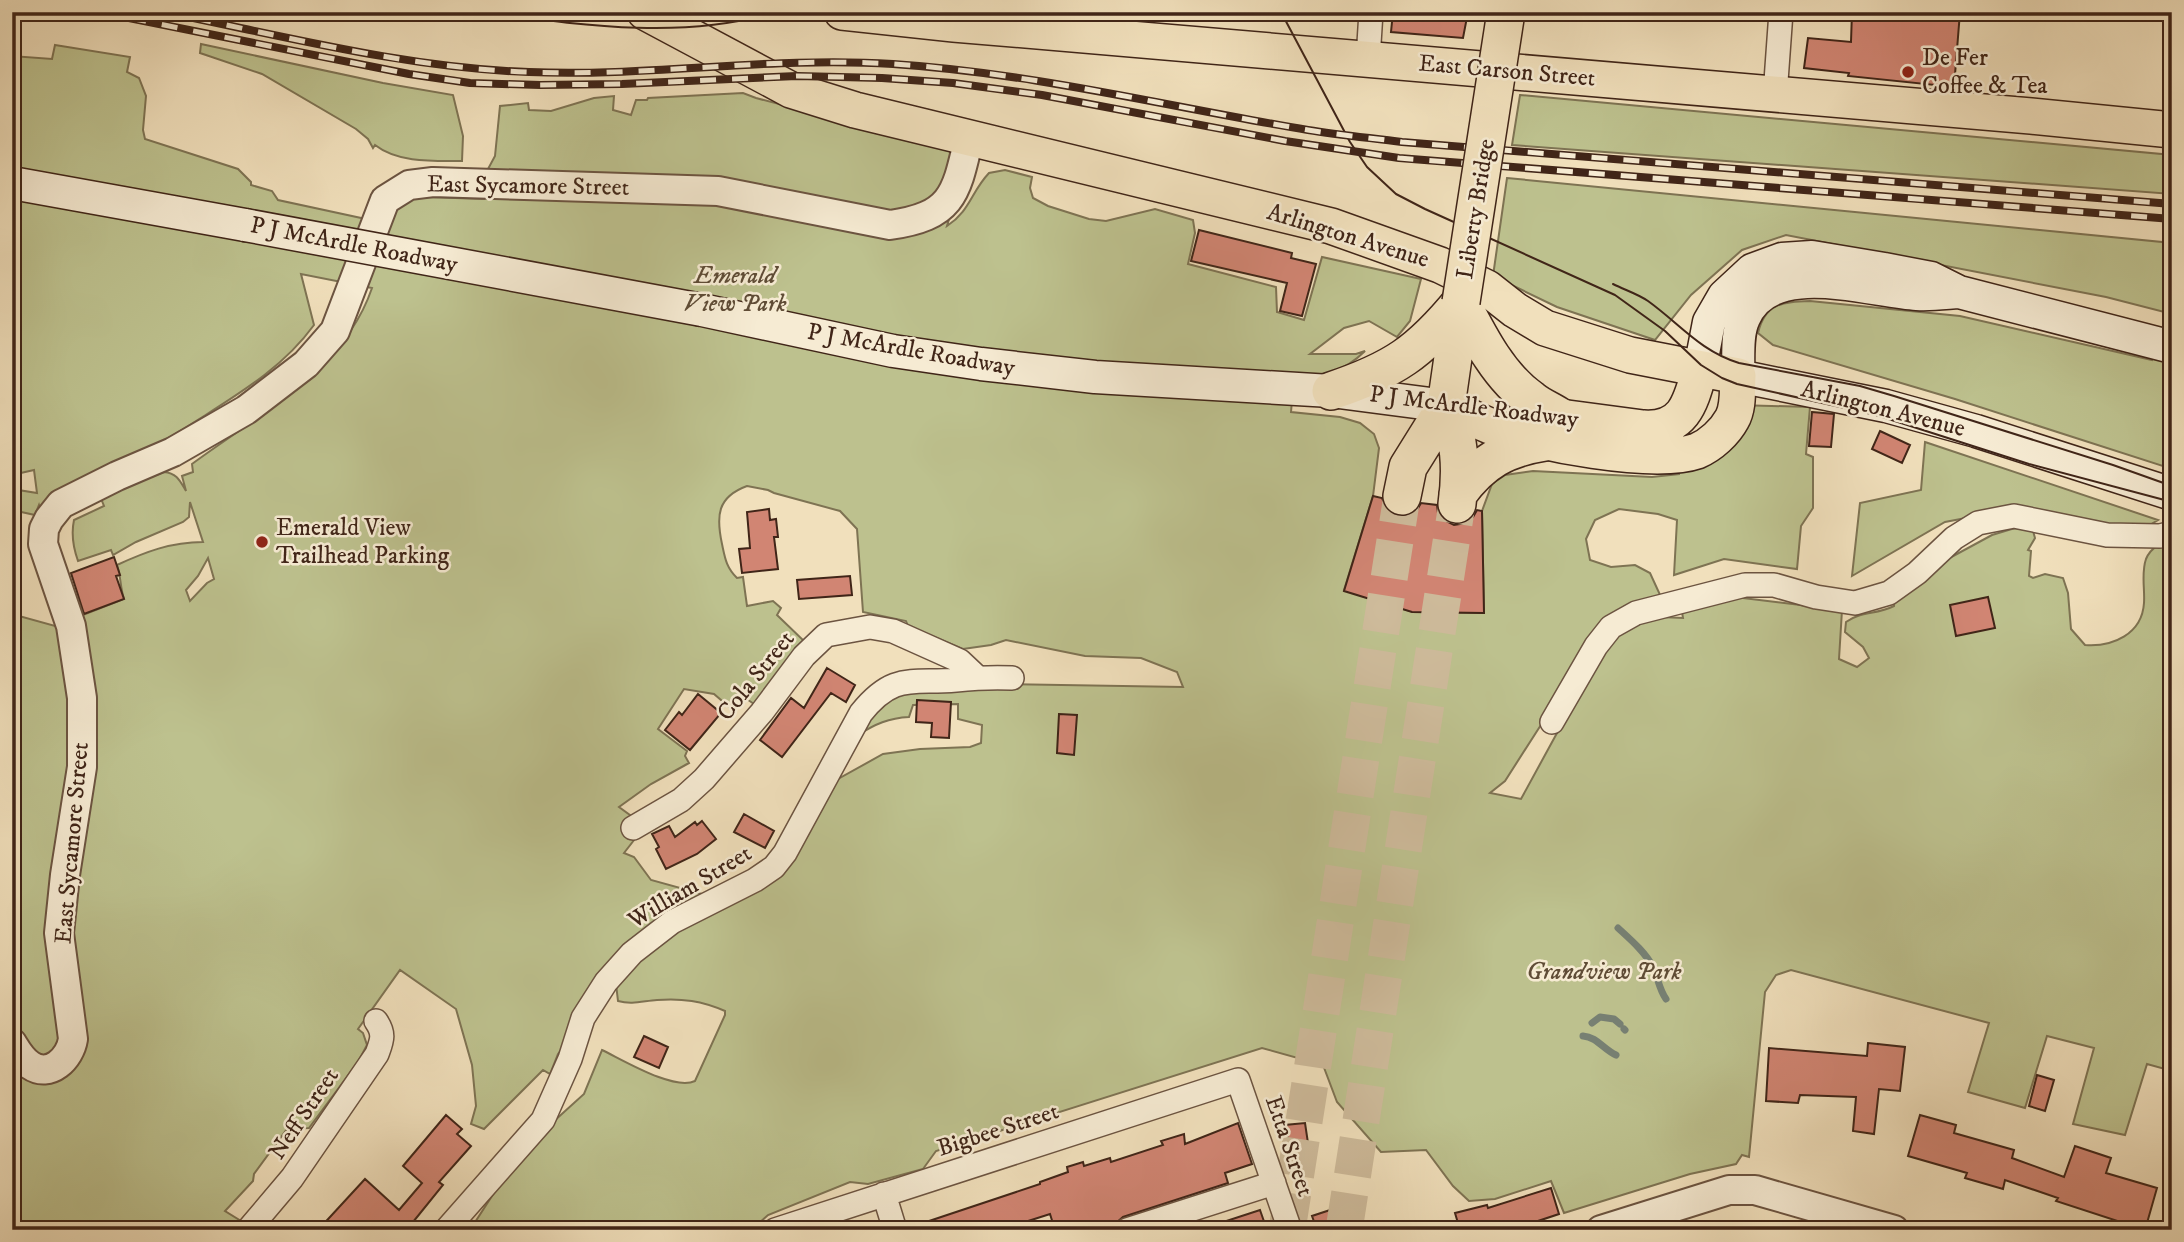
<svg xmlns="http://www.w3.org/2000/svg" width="2184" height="1242" viewBox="0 0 2184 1242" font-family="'IM FELL DW Pica',serif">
<rect width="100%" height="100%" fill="#f1e0bc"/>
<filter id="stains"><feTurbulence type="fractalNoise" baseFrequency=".00286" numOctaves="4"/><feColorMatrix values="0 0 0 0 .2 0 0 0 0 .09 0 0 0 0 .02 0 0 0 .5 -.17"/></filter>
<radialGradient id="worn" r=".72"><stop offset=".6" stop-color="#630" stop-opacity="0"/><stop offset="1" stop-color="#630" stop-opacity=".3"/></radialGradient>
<path fill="#bdc18e" stroke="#7e7353" stroke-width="2" fill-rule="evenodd" d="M201 44 383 83 453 95 463 136 462 161C433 161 398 163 375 145L373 148 368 139 356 129 262 74 200 53Z
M55 45 130 57 127 72 139 78 146 96 143 130 145 139 238 169 251 182V185L272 191 278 200 389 224 390 192 425 197 484 199 488 169 495 156 500 106 528 103 529 110 551 111 594 98 614 96 613 110 631 115 636 100H647L648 98 743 93 756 98 968 154 947 226C970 211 971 192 989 173L1005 170 1032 177 1030 188 1033 198 1048 206 1089 219 1106 221 1155 209 1193 220 1195 233 1188 264 1276 287 1277 312 1304 320 1322 257 1421 279 1410 321 1397 337 1369 321 1344 328 1310 354H1356L1365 351C1343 373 1324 375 1294 377L1291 412 1340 417 1360 423 1374 434 1379 448 1373 496 1344 590 1413 612 1484 613 1482 511 1492 484 1505 475 1533 471 1652 477 1679 474 1681 454 1737 405 1810 407 1806 454 1813 457V508L1801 526 1797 569 1724 559 1674 575 1677 520 1658 514 1619 509 1595 520 1586 539 1590 560 1611 567 1635 565 1650 573 1661 597V617L1683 618 1681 606 1718 595 1842 610 1839 659 1857 667 1869 658 1863 647 1845 632 1846 622C1861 611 1876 615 1894 606L1896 587 1992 535 2015 528 2033 531 2035 538 2028 550 2031 551 2029 576 2033 578 2045 574 2063 578 2068 593 2071 629 2085 645C2113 647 2142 634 2144 603 2145 588 2141 573 2146 559 2151 547 2161 543 2172 540V1071L2147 1064 2125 1135 2073 1124 2094 1048 2047 1036 2025 1108 1968 1092 1989 1023 1791 970 1776 975 1765 992 1749 1157 1742 1155 1736 1164 1690 1174 1564 1213 1551 1181 1495 1199 1469 1201 1453 1186 1426 1150 1381 1152 1337 1102 1323 1065 1262 1048 936 1151 923 1169 868 1184 850 1182 768 1215 757 1225 745 1230H470L521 1151 584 1094 602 1050C623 1060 674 1091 695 1081L725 1015V1011C702 1001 682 998 657 1000 643 1001 632 1005 618 1001L616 984 558 1054 550 1074 543 1070 484 1129 471 1124 476 1106 472 1065 456 1009 400 970 358 1029 363 1033 367 1045 358 1062 309 1128 287 1129 254 1174 253 1181 225 1211 241 1221 234 1230H12V779C23 756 21 733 12 710V614L55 626 124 599C120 587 121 576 117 565 145 552 171 542 203 542L190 502 189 517 183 522 136 542 113 555 111 550 78 561C73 547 71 534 74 520L104 506 100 496 164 472C177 473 180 481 186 491L182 476 193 472 192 464C258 415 344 371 372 288L301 274 314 325C285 365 245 390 204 416 151 450 95 479 40 508L39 505 35 515 12 510V489L37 493 34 470 12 475V56L52 59ZM747 486 768 490 774 493 840 511 857 529 863 612 906 621 908 626 963 649 991 645 1006 640 1085 656 1141 658 1177 672 1183 687 998 684 900 691 868 714 858 735C875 724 889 718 909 717L913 705 958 704V719L982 725 981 743 970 747 920 749 883 754 838 779 759 884 709 896 651 880 634 857 624 853 645 826 619 807 651 784 689 763 685 756 687 751 658 729 684 689 714 694 728 706 738 693 754 704 804 641 777 615 781 608 773 601 747 606 743 577 737 578C726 567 725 558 722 544 716 516 717 497 747 486ZM208 558 214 579 207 583 190 601 186 590 198 576ZM1546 717 1557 733 1521 799 1490 793 1505 781Z
M1520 95 2172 155V194L1512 145Z
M1507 178 2172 243V314L2106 297 1786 235 1742 250 1691 295 1655 340 1557 307 1493 276Z
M1810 301 1960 316 2152 360 2154 354 2172 358V469L1955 399 1773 345 1758 333C1765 303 1783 302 1810 301Z
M1925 442 2158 520 2143 529 1992 513 1945 522 1852 576 1860 503 1921 490Z"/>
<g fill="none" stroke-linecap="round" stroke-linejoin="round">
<path stroke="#778073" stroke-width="7" d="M1618 928C1631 940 1645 952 1653 967 1658 978 1659 989 1666 999
M1592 1023 1600 1017 1614 1019 1620 1024
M1624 1029 1625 1030
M1583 1036C1597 1037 1603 1049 1616 1055"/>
</g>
<path fill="#d18573" stroke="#402518" stroke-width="2" d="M1393 12H1468L1463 38 1391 32Z
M1852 12H1960L1954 87 1848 76 1849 73 1804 68 1808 38 1851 42Z
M1199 230 1292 253 1291 258 1316 264 1302 316 1280 311 1287 283 1191 261Z
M1812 412 1834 414 1831 447 1809 446Z
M1880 431 1910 445 1902 463 1872 449Z
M1373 496 1382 498 1388 511 1398 517 1409 516 1417 510 1421 503 1437 505 1438 513 1444 520 1454 525 1466 523 1473 517 1477 510 1482 511 1484 613 1412 612 1344 591Z
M769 509 770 520 776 519 778 537H774L778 569 742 573 739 549 750 548 747 512Z
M114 557 120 575 116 576 124 599 84 614 71 573Z
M850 576 852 595 799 599 797 580Z
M1988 597 1995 628 1956 636 1950 605Z
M827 668 855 685 846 702 831 693 782 757 760 740 791 698 804 708Z
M698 694 721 713 690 750 665 730 679 712 682 715Z
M917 700 951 702 949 738 931 737 932 723 916 722Z
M1059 714 1077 715 1074 755 1057 753Z
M744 814 774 831 765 848 734 832Z
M702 821 716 839 697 854 666 869 656 849 659 847 652 834 669 826 675 837 695 822 697 825Z
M644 1036 668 1047 659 1068 634 1057Z
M1868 1043 1905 1047 1900 1091 1879 1089 1874 1134 1853 1131 1856 1097 1800 1095 1798 1103 1766 1101 1769 1048 1867 1056Z
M2037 1075 2054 1080 2045 1111 2029 1106Z
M446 1115 462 1129 457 1134 471 1146 439 1182 443 1185 413 1222 421 1230H318L365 1179 399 1210 422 1183 403 1166Z
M1920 1115 1956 1125 1954 1133 2014 1150 2012 1158 2064 1177 2075 1146 2111 1158 2106 1173 2157 1188 2145 1230 2056 1201 2058 1198 2005 1180 2003 1189 1965 1178 1967 1173 1908 1156Z
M1238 1123 1252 1164 1225 1173 1228 1183 1123 1217 1115 1224 1099 1230H1055L1050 1214 1000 1230H914V1226L1040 1184V1182L1068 1172 1067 1167 1083 1162 1084 1166 1110 1158 1111 1162 1163 1145 1161 1141 1184 1134 1185 1144Z
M1305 1123 1308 1143 1289 1144 1285 1125Z
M1551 1188 1559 1214 1511 1230H1460L1455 1213 1487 1205 1488 1208Z
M1336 1208 1343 1230H1317L1312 1216Z
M1260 1210 1267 1230H1211V1226Z"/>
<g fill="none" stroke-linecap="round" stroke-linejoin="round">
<path stroke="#cebb9b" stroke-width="37" stroke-dasharray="37 18" stroke-linecap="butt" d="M1287 1230 1402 496
M1344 1230 1457 504"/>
<defs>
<path id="minor" d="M1368 59 1371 12
M1775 95 1781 12
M1552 722 1596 646 1611 627 1636 613 1745 585H1774L1816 597 1855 603 1889 593 1917 573 1954 538 1978 523 2014 516 2107 535 2160 536 2172 533
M633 828 681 800 704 779 762 712 804 656 826 635 870 627 893 631 960 661 977 677
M884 1194 895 1230
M248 1230 292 1178 377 1054C382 1040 385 1034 376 1021
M446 1230 543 1120 570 1059 583 1018 606 982 632 953 672 922 755 880 774 867 785 853 861 713C894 672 912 684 956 680 975 678 993 677 1012 678
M775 1230 1238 1080 1290 1230
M1127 1230 1274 1183"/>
<path id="tertiary" d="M12 1043C17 1051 21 1059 30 1065 50 1079 70 1058 73 1039L59 933 65 875 82 767V698L71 626 43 544 44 529 49 519 61 504 117 476 173 452 246 410 306 364 335 331 385 200 409 185 433 182 718 191 890 225C953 216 956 194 969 138
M1601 1230 1729 1190H1755L1894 1230"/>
<path id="secondary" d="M12 183 245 225
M1959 292C1945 293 1931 295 1917 294 1868 291 1769 257 1744 318 1736 335 1739 358 1738 376L1886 406 1976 431 2172 494
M702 310 893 351 981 364 1095 377 1331 391 1446 406
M1700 369 1709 322 1724 296 1752 270 1782 259 1812 257 1884 269 1931 278 1959 292 2172 347"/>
<path id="primary" d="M645 12 791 90 855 110 1331 226 1440 265 1487 288 1515 310 1545 328 1630 355 1738 376C1737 389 1739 407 1732 419 1725 432 1711 445 1697 451 1654 466 1533 443 1490 426 1475 420 1461 412 1446 406
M842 12 954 24 2031 116 2172 130
M1530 413 1643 428C1685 431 1691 401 1700 369"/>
<path id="trunk" d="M1461 302C1479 337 1499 377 1532 400 1541 407 1551 411 1560 417
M1331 391C1394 370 1420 352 1461 302
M1446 406C1460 438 1462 469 1457 504
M1458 494C1482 461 1506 448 1545 442
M1402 496 1408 467 1446 406 1461 302"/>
</defs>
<use href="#minor" stroke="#6c5441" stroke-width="26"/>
<use href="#tertiary" stroke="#6c5441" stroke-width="32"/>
<use href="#secondary" stroke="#402518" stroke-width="35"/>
<use href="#primary" stroke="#402518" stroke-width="38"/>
<use href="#trunk" stroke="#402518" stroke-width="40"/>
<use href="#minor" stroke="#f6ebd3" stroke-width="23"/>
<use href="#tertiary" stroke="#f6ebd3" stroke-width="28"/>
<use href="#secondary" stroke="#f6ebd3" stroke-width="32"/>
<use href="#primary" stroke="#f1e0bc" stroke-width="35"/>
<use href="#trunk" stroke="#f1e0bc" stroke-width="37"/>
<path stroke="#402518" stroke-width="2" d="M481 12C574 24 683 41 775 12
M606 12 661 14 694 12
M1281 12 1350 142 1367 167 1396 194 1425 209 1615 295 1665 331 1701 365 1722 378 1737 384 1876 415 2029 464 2172 502
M1613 284C1625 290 1638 294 1648 301 1680 324 1700 351 1739 363L1860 386 1894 396 2113 465 2172 486"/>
<defs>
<path id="rail" d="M99 12 409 74 470 83 540 85 622 84 797 76 882 78 953 83 1042 95 1285 141 1399 158 2172 219
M164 12C284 36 406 68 529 72 650 77 772 56 893 64 1033 73 1170 107 1308 130 1339 135 1371 138 1402 142L2172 204"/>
</defs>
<use href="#rail" stroke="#402518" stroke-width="8"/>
<use href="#rail" stroke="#f6ebd3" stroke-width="5" stroke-dasharray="16" stroke-linecap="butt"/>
<defs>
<path id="secondary-bridge" d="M245 225 702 310"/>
<path id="trunk-bridge" d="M1461 302 1506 12"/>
</defs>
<use href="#secondary-bridge" stroke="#402518" stroke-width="35" stroke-linecap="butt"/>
<use href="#trunk-bridge" stroke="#402518" stroke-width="40" stroke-linecap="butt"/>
<use href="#secondary-bridge" stroke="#f6ebd3" stroke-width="32"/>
<use href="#trunk-bridge" stroke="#f1e0bc" stroke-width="37"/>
</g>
<g fill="#8f2418" stroke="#f6ebd3" stroke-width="2.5">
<circle cx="1908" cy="72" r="7"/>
<circle cx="262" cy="542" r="7"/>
</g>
<g text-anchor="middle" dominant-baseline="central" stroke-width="5" stroke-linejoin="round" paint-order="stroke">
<g font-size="24" fill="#402518" stroke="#f6ebd3" text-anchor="start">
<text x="1922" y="58">De Fer<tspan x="1922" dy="28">Coffee &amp; Tea</tspan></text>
<text x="276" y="528">Emerald View<tspan x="276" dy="28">Trailhead Parking</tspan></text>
</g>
<g font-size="24" fill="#402518" stroke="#f6ebd3">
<text transform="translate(1507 71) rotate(5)">East Carson Street</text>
<text transform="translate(528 186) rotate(1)">East Sycamore Street</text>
<text transform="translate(1476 209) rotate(-81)">Liberty Bridge</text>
<text transform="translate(1348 236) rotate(17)">Arlington Avenue</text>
<text transform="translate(354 245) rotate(11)">P J McArdle Roadway</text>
<text transform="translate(911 350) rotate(10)">P J McArdle Roadway</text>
<text transform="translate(1474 407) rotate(7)">P J McArdle Roadway</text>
<text transform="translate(1883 409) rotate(14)">Arlington Avenue</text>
<text transform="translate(756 676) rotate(-51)">Cola Street</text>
<text transform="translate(72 843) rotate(-85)">East Sycamore Street</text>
<text transform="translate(690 887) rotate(-31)">William Street</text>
<text transform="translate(304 1114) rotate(-56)">Neff Street</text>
<text transform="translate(998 1130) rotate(-18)">Bigbee Street</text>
<text transform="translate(1289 1146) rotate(71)">Etta Street</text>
</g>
<g font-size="24" font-style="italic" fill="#5f4c36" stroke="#f6ebd3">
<text x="735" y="276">Emerald<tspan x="735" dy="28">View Park</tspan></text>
<text x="1604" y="972">Grandview Park</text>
</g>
</g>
<rect width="2184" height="1242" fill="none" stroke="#f1e0bc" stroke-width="42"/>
<rect x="14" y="14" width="2156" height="1214" fill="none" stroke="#402518" stroke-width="3.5"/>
<rect x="21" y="21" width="2142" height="1200" fill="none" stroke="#402518" stroke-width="2"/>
<rect width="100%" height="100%" filter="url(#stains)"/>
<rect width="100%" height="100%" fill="url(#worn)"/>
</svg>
